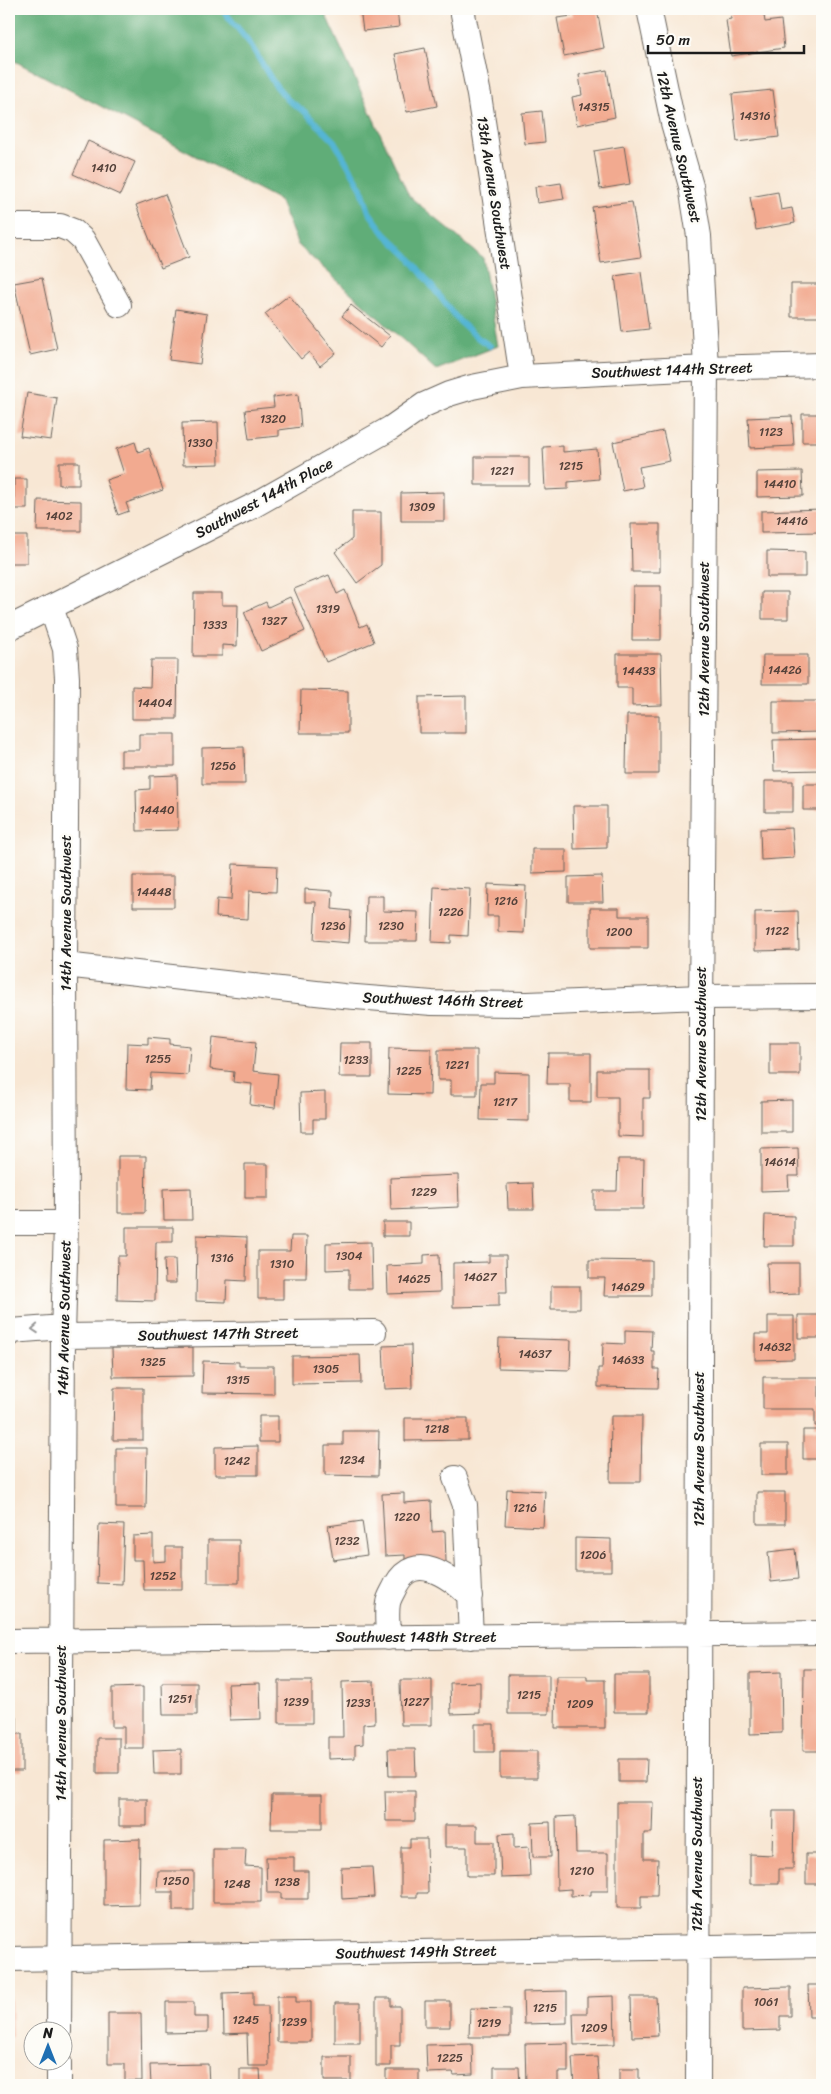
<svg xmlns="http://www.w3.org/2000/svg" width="831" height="2094" viewBox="0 0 831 2094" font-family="Sriracha,sans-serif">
<rect width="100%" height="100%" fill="#fdfcf7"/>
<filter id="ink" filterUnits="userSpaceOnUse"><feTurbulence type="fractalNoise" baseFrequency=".02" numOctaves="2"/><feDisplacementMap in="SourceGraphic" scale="10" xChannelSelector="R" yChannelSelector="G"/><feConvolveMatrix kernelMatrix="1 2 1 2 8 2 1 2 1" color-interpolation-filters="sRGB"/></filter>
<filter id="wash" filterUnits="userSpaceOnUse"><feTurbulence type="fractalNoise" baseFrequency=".0096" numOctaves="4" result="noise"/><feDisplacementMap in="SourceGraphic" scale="20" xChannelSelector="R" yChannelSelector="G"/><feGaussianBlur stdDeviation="1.12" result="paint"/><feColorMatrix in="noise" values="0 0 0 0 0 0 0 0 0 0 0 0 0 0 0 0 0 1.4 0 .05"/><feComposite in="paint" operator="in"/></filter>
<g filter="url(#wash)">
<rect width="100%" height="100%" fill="#f8e7d4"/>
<path fill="#60ad78" stroke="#3e644a" d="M9 9H323L409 196 483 258 498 346 436 370 298 245 279 200 9 58Z"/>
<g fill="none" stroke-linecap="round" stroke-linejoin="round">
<path stroke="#55b5d4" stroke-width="6" d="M222 9 249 42 273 82 288 100 305 112 334 141 361 187 369 212 385 234 408 256 459 321 478 338 490 346"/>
</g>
<g id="blocks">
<path fill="#f2aa90" d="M360 9H397L399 27 363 31Z
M570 9H597L604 48 564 56 557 18 572 16Z
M730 9H763L765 22 781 20 784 48 731 56 726 20 731 19Z
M425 48 437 106 407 112 395 54Z
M607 70 615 117 577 125 572 97 582 95 579 75Z
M773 90 779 137 737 142 732 94Z
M542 111 545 142 525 144 522 113Z
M88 141 135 162 120 195 73 174Z
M624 146 630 184 600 189 594 151Z
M561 183 564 199 537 203 535 187Z
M778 192 781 210 792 208 795 223 756 230 750 197Z
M165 194 189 257 161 268 136 205Z
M632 202 641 257 601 263 592 207Z
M641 272 649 329 622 332 615 276Z
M42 278 57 349 30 355 14 283Z
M791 284H822V317H791Z
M289 295 336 353 320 366 309 352 301 359 265 314Z
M351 305 390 336 381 347 342 316Z
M176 309 207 314 200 364 169 360Z
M27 393 57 398 51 440 20 436Z
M298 394 301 427 279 430V436L249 439 245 410 274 407 273 397Z
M802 414H822V442H802Z
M792 416 794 446 750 448 748 418Z
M218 422 219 464 183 465 182 423Z
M663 431 670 461 639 467 643 487 623 491 613 442Z
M135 442 138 452 149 448 163 490 126 503 129 511 118 515 106 480 124 474 116 449Z
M563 446V452L597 449 599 479 568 482V489L545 490 543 447Z
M475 457H529V485H475Z
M59 462H79V485H59Z
M802 471 803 496 757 497V472Z
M14 479H27V509H14Z
M444 492V521H401V493Z
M38 500 81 501V531H37Z
M822 509V532L761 533V511Z
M352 512H381V565L357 583 335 552 352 539Z
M9 522H11V536H27V563H9Z
M631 524H660V572H632Z
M767 551 805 552V577H767Z
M329 575 337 594 345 590 360 627 367 624 374 642 326 662 294 589Z
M633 586H661V640H632Z
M762 592H788V619H762Z
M194 593H222V605H238L237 646 222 645V656H193Z
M290 597 305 631 261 651 244 612 266 602 268 607Z
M617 654H661L662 705 632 706V688H617Z
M763 655H808V684H762Z
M151 660H178L177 719H132V686L150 687Z
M301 690 348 691V733H300Z
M466 696V733H419V697Z
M773 701H822V732L773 733Z
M627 715H659V774H626Z
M139 734H175V766H121V750H139Z
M822 739V770L774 771 773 740Z
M244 747 245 784H202V748Z
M177 775 178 830 137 831 136 790 150 789V776Z
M765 781H793V812H765Z
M803 784H822V810H803Z
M573 806H607V848L574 849Z
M792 828 794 858 761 860 760 829Z
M532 849H566V872L532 873Z
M233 864 277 866 276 892 249 891 248 919 216 917 217 899 231 900Z
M133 876H174V907H133Z
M602 876 603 902H568V877Z
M488 884 526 886 524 933 498 932V916H487Z
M434 887 470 889 468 936 451 935V943L432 942Z
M305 889 333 891 332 909 351 911 349 943 314 940 316 902H305Z
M366 896H383V911L418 912 417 941H365Z
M590 908H619V916H648V948H590Z
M798 911 799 950 755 951V912Z
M148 1037 170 1039V1044L190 1046 188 1075 151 1073 150 1090 126 1089 127 1043 148 1044Z
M213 1037 256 1042 253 1071 278 1074 275 1108 250 1105 252 1084 233 1082 234 1072 210 1069Z
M340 1043H372V1077H339Z
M770 1043H800V1075H770Z
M389 1048 431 1049 430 1095 388 1094Z
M438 1050H477V1095H451V1080H438Z
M548 1053H591V1102H570V1084H547Z
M597 1070H650V1098H643V1137L618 1136V1097H597Z
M494 1072 529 1073V1121L480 1120 481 1083H494Z
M325 1092V1119H313V1132H301L300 1093Z
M792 1100V1132H761V1101Z
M798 1148 799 1176H788L789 1190 761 1191V1149Z
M118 1156H146L145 1213H118Z
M618 1159H644L643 1209H594V1191H617Z
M245 1164H268V1198H245Z
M458 1175 459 1207 391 1210 390 1178Z
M533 1183 534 1209H508L507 1184Z
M191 1188 192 1220H164L163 1189Z
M765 1215 794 1216V1246H764Z
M383 1222H409V1236H383Z
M126 1227H173V1242H156L155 1301 117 1300 118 1256H126Z
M197 1235 247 1237 246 1281 227 1280 226 1302 196 1301Z
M291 1236H307L306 1278H283V1299H258V1251H290Z
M371 1242 372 1289H349V1269L326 1270V1243Z
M439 1254 440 1292 388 1294 387 1266 424 1264V1255Z
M489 1255H506L507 1292H499V1306L453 1307V1263L489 1262Z
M164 1259H175L176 1283H165Z
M589 1260 652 1261V1296H604L605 1278H589Z
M767 1263H799V1294L768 1295Z
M551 1286H580V1309H551Z
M798 1315H821V1338H798Z
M768 1316H794V1359L755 1360V1334H768Z
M625 1330 652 1331 651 1351H654V1369H659L658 1388 598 1387V1368H602L603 1343 625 1344Z
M499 1338 571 1340 570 1370 498 1368Z
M411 1345 412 1388 385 1389 383 1346Z
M193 1347V1376L113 1377 112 1348Z
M360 1355 361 1383 292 1384V1356Z
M203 1361 239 1362V1366H274V1394L202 1393Z
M763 1377H819V1400H822V1426H815V1409H763Z
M114 1388H143V1440H113Z
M259 1416H278V1442H259Z
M611 1416H642L641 1482H610Z
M405 1418H468V1440L405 1441Z
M803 1430H822V1459H803Z
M343 1431H379L378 1476 325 1475V1445H343Z
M761 1444H788V1475H761Z
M258 1446V1475H215V1447Z
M116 1448H147L146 1508H116Z
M507 1489 545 1491 543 1527 505 1525Z
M757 1492H785V1524H757Z
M404 1493V1503L431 1501 432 1532 445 1531 446 1562 405 1564V1555L385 1556 382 1494Z
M362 1521 367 1555 333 1560 328 1526Z
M99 1524 124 1525 122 1584 97 1583Z
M153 1535V1562L166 1561V1547H182V1590H144L143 1560H133V1536Z
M575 1538 611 1539V1571H575Z
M208 1540H239V1583H208Z
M795 1549 798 1579 771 1582 768 1552Z
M804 1669H822V1751H803Z
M781 1672 782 1733 750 1734V1673Z
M614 1674H649V1712H614Z
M508 1675H549V1714H508Z
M556 1676H587V1680H605V1728H555Z
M400 1680H432V1725H401Z
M279 1681H312V1723H279Z
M374 1681 375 1723 363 1724V1744L355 1745V1758L328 1759V1737H343L342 1682Z
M480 1682V1713L451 1714 450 1683Z
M162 1683H197V1715H163Z
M260 1683 261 1719 230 1720 228 1684Z
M143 1687V1748H124V1727H112V1688Z
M9 1717H17V1734H22V1771H9Z
M475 1724H494V1752H475Z
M97 1738H119V1773H97Z
M181 1749V1774H154L153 1750Z
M388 1749H415L416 1776H389Z
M500 1751H537V1778H500Z
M619 1759H647L646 1782H619Z
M385 1791H415V1821H386Z
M272 1795H322V1829H271Z
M119 1799H147V1826H119Z
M617 1802H653L652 1833H644V1859H658L657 1896H641V1908H617Z
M773 1811H794L793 1869H779V1884H750V1854L772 1855Z
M575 1816 576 1853H608V1891H591V1895L571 1896V1889L557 1890 556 1817Z
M550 1822 551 1857H533L532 1823Z
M445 1825H477V1842H494V1876H467V1847H445Z
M514 1833V1848L529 1847 530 1877 501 1878 499 1834Z
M140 1839 139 1905 104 1906V1840Z
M410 1839H427L428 1893H417V1897H401V1847H410Z
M819 1845H822V1884H806V1854H819Z
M213 1849H246L245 1866 261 1867V1902H213Z
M266 1857H294V1871H308V1899H281V1893H267Z
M372 1867 374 1897 342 1899 341 1868Z
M158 1871H194V1911H173V1892H157Z
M808 1985H822V2017H809Z
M791 1987V2016H780V2030L742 2031V1988Z
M567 1991V2023L524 2024 523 1992Z
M253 1992V2006H268L269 2066H248L247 2033 224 2034 223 1993Z
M9 1996H11L12 2037H9Z
M277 1996H296V2002H311V2042H277Z
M614 1996 615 2044 574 2045 573 2013H587V1997Z
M631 1997H656L658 2036 632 2037Z
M376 1998H391V2006H400V2045H391V2066H376Z
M425 2001H450V2027H425Z
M166 2002H194V2017H208V2032L166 2033Z
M335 2003H360V2043H335Z
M470 2008 510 2009V2037H469Z
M108 2013H141L142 2081H125V2064H108Z
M568 2043V2072H558V2085H526L525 2044Z
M472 2044 473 2074 454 2075 453 2072 427 2073 426 2045Z
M324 2057H351V2081H324Z
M597 2057 599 2085H574L572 2058Z
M208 2064 209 2085H151L150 2065Z
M494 2067H519L520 2085H494Z
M240 2069H260L261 2085H240Z
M619 2069H639V2085H619Z
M386 2070H419V2085H386Z"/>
</g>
</g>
<g filter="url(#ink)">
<use href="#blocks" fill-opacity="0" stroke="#69635c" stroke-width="1"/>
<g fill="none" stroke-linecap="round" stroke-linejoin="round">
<defs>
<path id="minor" d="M462 9 479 95 522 377
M649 9 673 123 691 186 699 236 706 368 701 1013 698 2085
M9 226H60L73 231 83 240 119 305
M51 607 65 649 67 678 65 965 66 1223 63 1336 59 2032
M9 628 251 507 391 428 424 405 449 394 472 387 522 377 706 368 822 365
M65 965 343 996 432 1003 528 1004 701 997 822 996
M9 1223H66
M9 1335 11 1331 63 1327
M63 1336 374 1332
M455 1478 465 1505 471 1637
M388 1638C388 1626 386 1614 388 1603 389 1597 394 1590 396 1585 415 1550 450 1577 470 1596
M9 1641 822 1633
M9 1959 822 1945
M59 2085V2062"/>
</defs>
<use href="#minor" stroke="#69635c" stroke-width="26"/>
<use href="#minor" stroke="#fff" stroke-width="24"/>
</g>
<defs><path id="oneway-chevron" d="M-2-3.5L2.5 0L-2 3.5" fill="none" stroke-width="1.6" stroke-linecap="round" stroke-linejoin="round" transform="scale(1.25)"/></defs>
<use stroke="#999" href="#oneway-chevron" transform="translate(35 1329) rotate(176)"/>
</g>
<g text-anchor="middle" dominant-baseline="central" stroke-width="5" stroke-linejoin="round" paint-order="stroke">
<g font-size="12" fill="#524039">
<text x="594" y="107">14315</text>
<text x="755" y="116">14316</text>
<text x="104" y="168">1410</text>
<text x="273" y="419">1320</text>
<text x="771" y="432">1123</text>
<text x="200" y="443">1330</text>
<text x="571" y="466">1215</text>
<text x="502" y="471">1221</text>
<text x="780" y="484">14410</text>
<text x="422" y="507">1309</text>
<text x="59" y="516">1402</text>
<text x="792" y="521">14416</text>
<text x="328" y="609">1319</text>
<text x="274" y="621">1327</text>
<text x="215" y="625">1333</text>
<text x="785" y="670">14426</text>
<text x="639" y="671">14433</text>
<text x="155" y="703">14404</text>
<text x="223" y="766">1256</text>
<text x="157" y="810">14440</text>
<text x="154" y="892">14448</text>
<text x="506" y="901">1216</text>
<text x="451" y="912">1226</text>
<text x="333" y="926">1236</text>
<text x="391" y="926">1230</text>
<text x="777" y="931">1122</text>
<text x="619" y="932">1200</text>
<text x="158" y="1059">1255</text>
<text x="356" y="1060">1233</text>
<text x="457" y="1065">1221</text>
<text x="409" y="1071">1225</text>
<text x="505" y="1102">1217</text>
<text x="780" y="1162">14614</text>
<text x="424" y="1192">1229</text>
<text x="349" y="1256">1304</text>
<text x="222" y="1258">1316</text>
<text x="282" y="1264">1310</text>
<text x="480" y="1277">14627</text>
<text x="414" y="1279">14625</text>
<text x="628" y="1287">14629</text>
<text x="775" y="1347">14632</text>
<text x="535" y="1354">14637</text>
<text x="628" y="1360">14633</text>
<text x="153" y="1362">1325</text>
<text x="326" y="1369">1305</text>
<text x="238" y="1380">1315</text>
<text x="437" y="1429">1218</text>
<text x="352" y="1460">1234</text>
<text x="237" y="1461">1242</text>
<text x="525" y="1508">1216</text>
<text x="407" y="1517">1220</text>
<text x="347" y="1541">1232</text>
<text x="593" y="1555">1206</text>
<text x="163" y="1576">1252</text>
<text x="529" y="1695">1215</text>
<text x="180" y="1699">1251</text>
<text x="296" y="1702">1239</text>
<text x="416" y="1702">1227</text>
<text x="358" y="1703">1233</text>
<text x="580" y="1704">1209</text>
<text x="582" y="1871">1210</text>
<text x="176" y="1881">1250</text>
<text x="287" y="1882">1238</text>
<text x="237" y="1884">1248</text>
<text x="766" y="2002">1061</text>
<text x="545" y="2008">1215</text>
<text x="246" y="2020">1245</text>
<text x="294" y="2022">1239</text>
<text x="489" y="2023">1219</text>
<text x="594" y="2028">1209</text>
<text x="450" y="2058">1225</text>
</g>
<g font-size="15" fill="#1c1c1c" stroke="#fdfcf7">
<text transform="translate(679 147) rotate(77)">12th Avenue Southwest</text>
<text transform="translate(494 193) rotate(81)">13th Avenue Southwest</text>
<text transform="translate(672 370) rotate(-2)">Southwest 144th Street</text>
<text transform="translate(264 498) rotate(-28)">Southwest 144th Place</text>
<text transform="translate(704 639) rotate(-90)">12th Avenue Southwest</text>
<text transform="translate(66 913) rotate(-90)">14th Avenue Southwest</text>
<text transform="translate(443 1000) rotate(2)">Southwest 146th Street</text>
<text transform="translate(701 1044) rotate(-90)">12th Avenue Southwest</text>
<text transform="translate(64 1318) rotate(-89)">14th Avenue Southwest</text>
<text transform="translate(218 1334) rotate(-1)">Southwest 147th Street</text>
<text transform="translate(699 1449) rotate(-90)">12th Avenue Southwest</text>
<text x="416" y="1637">Southwest 148th Street</text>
<text transform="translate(61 1723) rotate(-90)">14th Avenue Southwest</text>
<text transform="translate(697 1854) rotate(-90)">12th Avenue Southwest</text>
<text transform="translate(416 1952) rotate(-1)">Southwest 149th Street</text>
</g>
</g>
<rect width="831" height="2094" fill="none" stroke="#fdfcf7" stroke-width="30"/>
<g transform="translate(48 2046)"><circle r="24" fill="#fdfcf7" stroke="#a3a29f"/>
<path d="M0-4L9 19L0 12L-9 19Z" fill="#1f6fb2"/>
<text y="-8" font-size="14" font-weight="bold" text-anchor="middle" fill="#1c1c1c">N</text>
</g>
<path d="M648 45v8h156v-8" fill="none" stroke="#1c1c1c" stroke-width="2.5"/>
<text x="656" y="45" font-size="15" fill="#1c1c1c" stroke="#fdfcf7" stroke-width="4" paint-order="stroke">50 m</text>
</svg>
